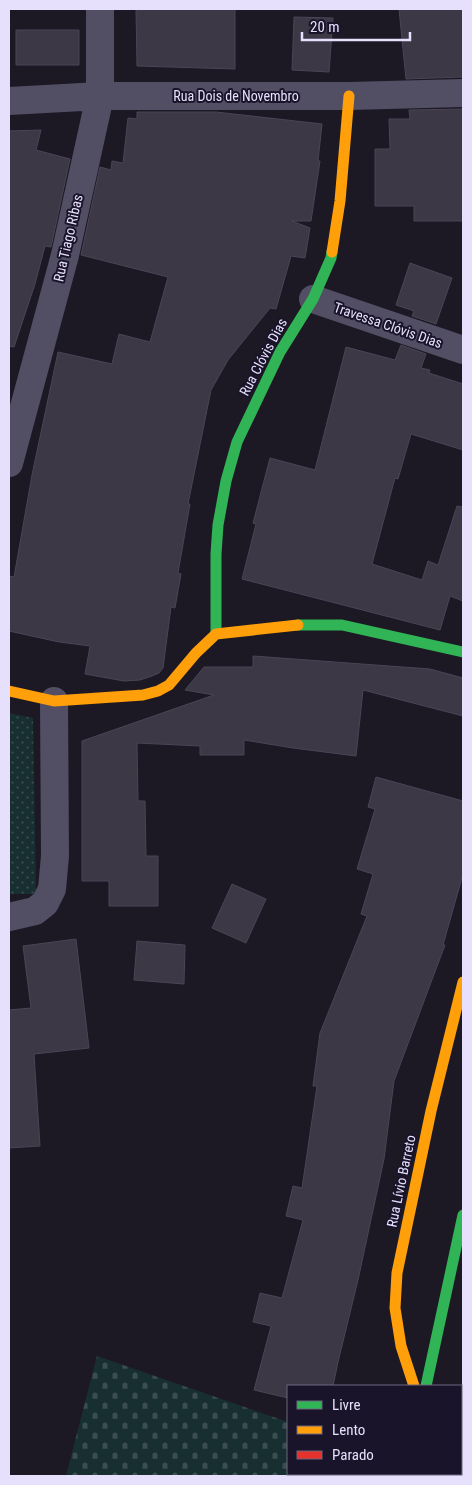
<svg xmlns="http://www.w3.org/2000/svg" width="472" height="1485" viewBox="0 0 472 1485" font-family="'Roboto Condensed',sans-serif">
<defs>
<pattern id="grass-dots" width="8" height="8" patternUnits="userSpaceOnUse" patternTransform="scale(1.25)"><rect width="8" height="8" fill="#182f32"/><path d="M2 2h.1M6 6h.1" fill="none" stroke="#3a4d51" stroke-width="1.8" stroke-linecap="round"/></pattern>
<pattern id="cemetery-stones" width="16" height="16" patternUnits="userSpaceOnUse" patternTransform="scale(1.25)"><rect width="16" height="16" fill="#182f32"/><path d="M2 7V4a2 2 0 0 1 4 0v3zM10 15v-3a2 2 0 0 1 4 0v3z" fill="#3a4d51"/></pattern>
</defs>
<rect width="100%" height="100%" fill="#1c1925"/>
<path fill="url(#grass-dots)" d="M9 713 33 718 36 894H9Z"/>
<path fill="url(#cemetery-stones)" d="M97 1356 288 1422V1474H407L406 1476H66Z"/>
<path fill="#3c3846" stroke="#4a4557" d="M136 9H235V69L137 66Z
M399 9H463V77L406 79Z
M294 17 333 18 329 72 292 70Z
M16 30H79V65H16Z
M463 109V221H414V206H375V149H390L389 119H410L409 110Z
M137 112H216L322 124 318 161H320L311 221H292L310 228 305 258 291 256 276 309 270 308 228 360 211 390 188 504H190L178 573 181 574 175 608 171 607 163 668 159 673 152 676 140 680 124 681 85 674 90 646 59 642 9 631V576L14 577 32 475 58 352 112 364 119 334 150 342 168 277 81 255 100 167 111 170 112 161 123 163 128 118 137 119Z
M41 130 36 150 70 159 51 247 45 246 35 284 14 347 9 346V131Z
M410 263 452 278 436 324 412 316 414 311 396 305Z
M401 345 426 354 421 368 430 370 429 373 463 384V450L411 434 398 479 395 478 372 564 422 580 428 561 438 565 457 506 463 507V601L450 596 440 630 242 579 256 524 253 523 270 458 315 470 346 347 395 360Z
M253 656 430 669 463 678V716L363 690 356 756 293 748 244 740V755H200V746L137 743 138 801H145L146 856H158V906H109V881H82V741L214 695 185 690 204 667H253Z
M376 777 463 801V874L443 945H445L394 1081 384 1159 358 1280 338 1362 333 1386H288V1398L254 1390 271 1326 253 1322 260 1293 282 1298 303 1220 286 1216 293 1186 302 1188 317 1086H313L320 1033 367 916 361 914 373 874 357 869 375 809 368 807Z
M232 884 266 899 246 943 212 928Z
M76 939 89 1048 34 1054 40 1146 9 1148V1010L31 1008 23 946Z
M137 941 185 945 184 984 134 980Z"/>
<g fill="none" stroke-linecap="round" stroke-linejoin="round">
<path stroke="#524f65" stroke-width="28" d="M9 101 100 96H349L463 93
M313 299 463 350
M9 463 65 255 100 96V9
M9 917 35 911 45 903 52 889 55 856 54 701"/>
<path stroke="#30b455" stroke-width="11" d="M298 625H342L463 652
M216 634V554L218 525 226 481 237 442 280 352 313 299 331 258 332 252
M426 1386 463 1215"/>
<path stroke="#ff9f0a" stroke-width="11" d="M332 252 340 201 349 96
M9 691 54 701 143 695 158 691 169 685 196 653 216 634 298 625
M414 1386 401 1346 395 1308 397 1273 431 1111 463 982"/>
<path stroke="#e5322d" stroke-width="11" d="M412 1476 413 1474"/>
</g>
<g text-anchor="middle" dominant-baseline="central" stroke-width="4" stroke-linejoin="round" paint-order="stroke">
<g font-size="14" fill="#e6e0fc" stroke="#1a142a">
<text x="236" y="96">Rua Dois de Novembro</text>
<text transform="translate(68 238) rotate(-77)">Rua Tiago Ribas</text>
<text transform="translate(388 325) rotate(19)">Travessa Clóvis Dias</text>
<text transform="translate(263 357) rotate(-62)">Rua Clóvis Dias</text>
<text transform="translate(401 1181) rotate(-78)">Rua Lívio Barreto</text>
</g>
</g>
<rect width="472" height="1485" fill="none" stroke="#e6e0fc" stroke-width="20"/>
<rect x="287" y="1385" width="175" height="90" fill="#1a142a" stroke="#6c667e"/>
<rect x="297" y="1401" width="25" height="8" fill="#30b455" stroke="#6c667e"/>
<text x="332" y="1410" font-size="15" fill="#e6e0fc">Livre</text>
<rect x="297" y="1426" width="25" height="8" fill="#ff9f0a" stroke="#6c667e"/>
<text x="332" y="1435" font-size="15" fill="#e6e0fc">Lento</text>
<rect x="297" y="1451" width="25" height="8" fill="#e5322d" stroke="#6c667e"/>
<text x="332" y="1460" font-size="15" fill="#e6e0fc">Parado</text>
<path d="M302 32v8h108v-8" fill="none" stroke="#e6e0fc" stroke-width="2.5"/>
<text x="310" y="32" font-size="15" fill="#e6e0fc" stroke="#1a142a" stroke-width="4" paint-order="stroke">20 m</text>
</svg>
